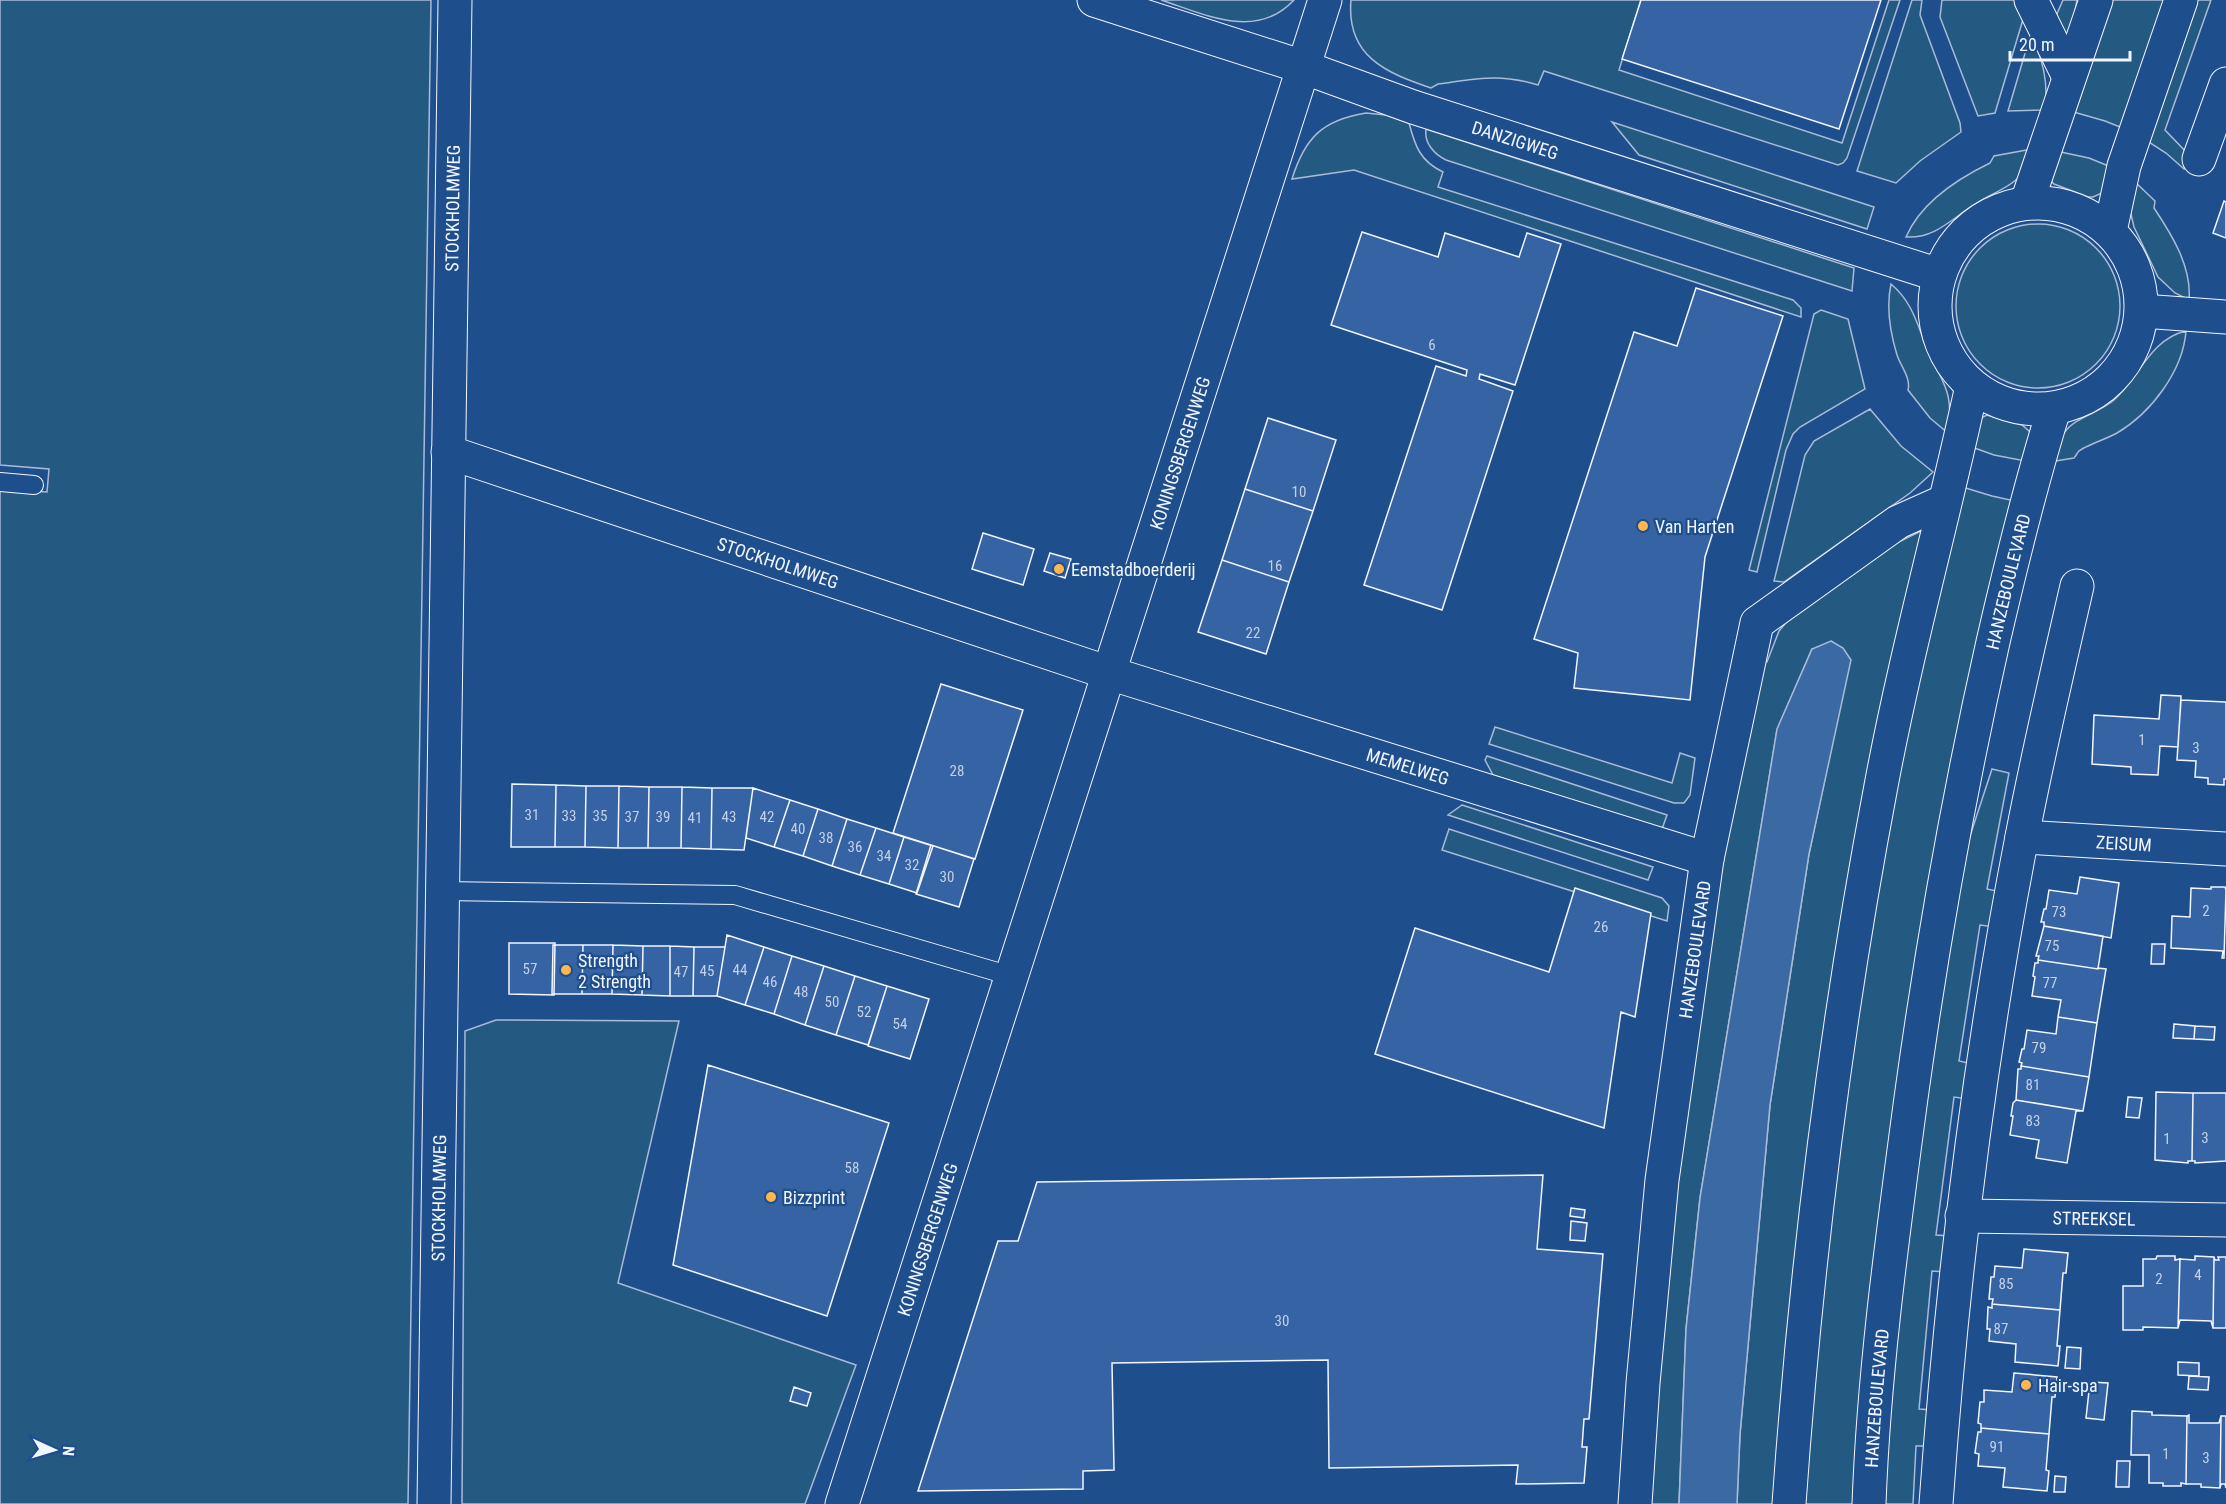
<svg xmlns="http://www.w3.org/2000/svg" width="2226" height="1504" viewBox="0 0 2226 1504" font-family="'Roboto Condensed',sans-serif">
<rect width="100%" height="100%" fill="#1f4e8c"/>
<path fill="#245a82" stroke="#a8bbd7" stroke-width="1.5" d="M0 0H431L408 1504H0V489L47 492 49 469 0 465Z
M1161 0H1294C1256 41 1204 14 1161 0Z
M1351 0H1641L1619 70 1842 143 1889 0H1900L1847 158 1843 163 1838 165 1544 71 1538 85C1499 73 1476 79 1438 84L1431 88C1386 73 1346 56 1351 0Z
M1912 0H1922L1920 15 1960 123 1961 132 1920 161 1896 183 1857 171Z
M1942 0H2016L2024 16 1995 113 1978 116 1940 17Z
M2063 0H2077L2069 45 2056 16Z
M2107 0H2169L2125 129 2105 121 2070 111Z
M2191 0H2211L2165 130 2189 155 2184 169 2166 153 2144 139Z
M2031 33C2042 58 2049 82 2045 110L2008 111Z
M1366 113 1386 115 1409 123C1415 146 1420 161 1443 172L1438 187 1793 300 1801 308V317L1354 170 1292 179C1305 137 1323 120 1366 113Z
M1612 122 1874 207 1867 229 1639 155Z
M1426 129 1854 268 1852 291 1446 160C1434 154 1424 143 1426 129Z
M2032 149C2028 160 2025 170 2017 179 2005 190 1990 194 1977 203 1953 217 1936 239 1906 237 1921 202 1957 179 1990 163L1994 156Z
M2056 151 2089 158 2111 167 2102 193 2093 197H2088L2054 184 2050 180Z
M2133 180 2155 201 2154 208C2172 235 2192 267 2189 300L2175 293 2158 277 2134 227 2130 210Z
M1956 306a82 82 0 1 1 164 0a82 82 0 1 1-164 0Z
M1891 284C1915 304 1918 330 1931 357 1937 371 1945 382 1948 396 1951 409 1950 421 1949 434L1930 418 1908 390C1911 378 1901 367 1897 355 1890 332 1886 307 1891 284Z
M1821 310 1848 319 1865 389 1800 427 1793 434 1786 450 1757 572 1749 570 1814 314Z
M2186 331C2183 371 2151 413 2117 433 2109 438 2084 446 2079 451 2077 453 2076 456 2074 458L2049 462C2054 452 2058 441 2064 433 2075 417 2099 413 2114 400 2139 378 2150 339 2186 331Z
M1870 409 1901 446 1933 472 1910 493 1784 582 1774 581 1805 455 1814 441Z
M1987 415 2022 425 2029 431 2031 435 2025 461 1994 455 1969 446 1979 419Z
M1959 486 1992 496 2015 501 1858 1504H1800L1808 1381 1867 916Z
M1921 531H1923L1777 1504H1737L1740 1434 1770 1105 1809 854 1850 660 1812 649 1777 730 1700 1198 1686 1329 1679 1504H1646L1659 1326 1719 876 1761 661 1767 662 1779 631 1795 612 1878 552Z
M1495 727 1672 783 1680 753 1695 758 1690 795 1684 803H1674L1489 744Z
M1487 756 1667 815 1662 829 1493 775 1485 760Z
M1992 769 2009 773 1987 889 2001 892 1995 927 1980 925 1959 1061 1973 1064 1968 1099 1954 1097 1936 1235 1950 1236 1946 1272 1932 1271 1919 1409 1933 1410 1930 1446H1916L1913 1504H1880L1886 1406 1953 888Z
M1462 805 1653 867 1648 880 1448 815Z
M1449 829 1662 898 1669 906 1667 921 1442 850Z
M496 1020 679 1021 618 1283 856 1365 805 1504H462L465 1031Z"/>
<path fill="#3b69a3" stroke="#a8bbd7" stroke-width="1.5" d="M1831 641 1843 648 1851 660 1809 854 1770 1105 1740 1434 1737 1504H1679L1686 1329 1700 1198 1777 729 1812 649Z"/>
<path fill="#3563a3" stroke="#f2f6ff" stroke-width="1.5" d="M1641 0H1881L1839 129 1622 59Z
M2224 201 2226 202V238L2213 233Z
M1362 232 1438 257 1445 233 1519 257 1527 233 1561 244 1515 385 1480 374 1479 379 1513 391 1442 610 1364 585 1436 366 1466 376 1467 370 1331 325Z
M1696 288 1783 316 1705 557 1690 700 1574 688 1578 653 1534 639 1634 332 1677 346Z
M1268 418 1336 440 1313 511 1245 489Z
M1245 489 1313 511 1289 582 1222 560Z
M983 533 1034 549 1023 585 972 569Z
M1050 553 1071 559 1065 578 1044 571Z
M1222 560 1289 582 1266 654 1198 632Z
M941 684 1023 710 975 859 893 833Z
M2161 695 2181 696 2178 747 2160 746 2158 775 2131 774V767L2092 764 2094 715 2159 719Z
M2181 700 2226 702V779H2224V785L2208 784V778L2195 777 2196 761 2177 760Z
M512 784 556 785 555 847H511Z
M556 785 586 786 585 847H555Z
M586 786H619L618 848 585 847Z
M619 786 649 787 648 848H618Z
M649 787H682L681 848H648Z
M682 787 712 788 711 849 681 848Z
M712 788H753L744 850 711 849Z
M753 788 790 800 774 847 746 838Z
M790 800 818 809 803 856 774 847Z
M818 809 847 819 832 866 803 856Z
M847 819 876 828 860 875 832 866Z
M876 828 904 837 889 884 860 875Z
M904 837 933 846 917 893 889 884Z
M931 845 974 859 959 907 916 894Z
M2080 877 2119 883 2111 938 2044 926V922H2041L2044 909H2046L2049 890 2077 894Z
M2211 887H2225L2226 890 2224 958H2222L2223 951 2171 948 2172 916 2190 917 2191 888 2211 889Z
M1575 888 1651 913 1635 1017 1621 1012 1604 1128 1375 1054 1415 928 1549 972Z
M2044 926 2103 936 2098 969 2038 960 2039 956H2036Z
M727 935 764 947 745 1005 717 996Z
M509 943H555L554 995 509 994Z
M2152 944H2165L2164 964H2151Z
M553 945H583L582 994H552Z
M583 945H613L612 994H582Z
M613 945 643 946 642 995 612 994Z
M643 946H670V996L642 995Z
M670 946 694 947 693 996H670Z
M694 947H725L717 996H693Z
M764 947 792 956 774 1014 745 1005Z
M792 956 824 966 805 1025 774 1014Z
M2038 960 2098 969V968L2106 969 2097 1023 2058 1017 2061 1000 2032 996 2035 977 2033 976 2035 963H2038Z
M824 966 855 976 836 1035 805 1025Z
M855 976 887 986 868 1045 836 1035Z
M887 986 929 999 910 1059 868 1046Z
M2058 1017 2097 1023 2089 1077 2021 1066 2022 1063 2019 1062 2022 1049H2024L2027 1030 2056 1034Z
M2174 1024 2195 1026 2194 1039 2173 1038Z
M2195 1026 2215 1027 2214 1040 2194 1039Z
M708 1065 889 1123 827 1316 673 1265Z
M2021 1066 2089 1077 2083 1111 2016 1100 2018 1069H2021Z
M2156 1092 2193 1093 2192 1161H2188V1163L2155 1160Z
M2193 1093H2226V1161L2195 1163V1161H2192Z
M2128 1097 2142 1098 2139 1118 2126 1117Z
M2016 1100 2083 1111H2076L2067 1163 2036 1158 2039 1140 2010 1135 2013 1116H2011L2013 1103Z
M1543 1175 1537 1249 1603 1254 1589 1419H1584L1582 1447H1587L1584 1483 1516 1484 1518 1465 1329 1468 1328 1360 1112 1363 1114 1470 1083 1471V1489L918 1491 998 1241H1018L1037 1182Z
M1571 1208 1585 1210 1584 1218 1570 1216Z
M1571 1221 1587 1223 1585 1241 1570 1240Z
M2024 1249 2068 1253 2066 1273H2063L2060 1310 1992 1304 1993 1299H1989L1991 1277H1994L1995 1266 2022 1268Z
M2157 1256H2175V1260L2180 1259 2178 1328 2143 1327V1330H2123V1286H2143V1259H2156Z
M2195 1256 2214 1257 2213 1328 2211 1321 2180 1320 2178 1328 2180 1259 2195 1260Z
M2214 1257 2215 1260H2219L2218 1257H2226V1328H2213Z
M1992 1304 2060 1310 2057 1346H2060L2058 1366 2015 1362 2016 1344 1989 1341 1990 1329H1987L1988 1307 1992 1308Z
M2067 1347 2081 1348 2080 1369 2065 1368Z
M2178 1362 2199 1363V1376L2178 1375Z
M2014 1373 2057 1377 2055 1397H2052L2049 1434 1981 1428V1424L1978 1423 1980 1402H1984V1390L2012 1392Z
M2189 1376 2209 1377 2208 1390 2188 1389Z
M2090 1382 2108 1383 2104 1420 2086 1418Z
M794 1387 811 1393 807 1406 790 1401Z
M2132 1411 2152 1412V1415L2187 1416 2186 1484 2181 1483V1486H2163V1483H2149V1455H2131Z
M2189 1415V1423H2219L2221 1416 2220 1488 2201 1487V1484H2186L2187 1416Z
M2221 1416H2226V1488L2225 1484H2221L2220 1488Z
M1981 1428 2049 1434 2046 1470 2049 1471 2047 1491 2003 1487 2005 1468 1978 1466 1979 1454 1975 1453 1978 1432H1981Z
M2117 1461H2130L2129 1487H2116Z
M2055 1476 2066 1477 2065 1492H2054Z"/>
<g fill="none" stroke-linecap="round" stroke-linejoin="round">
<defs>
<path id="service" d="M0 482 34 485
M441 891 735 895 1011 976"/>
<g id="minor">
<path id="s1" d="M1094 0 1303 67 1413 107 1939 275"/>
<path d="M2031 0 2069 77"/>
<path d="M2199 159 2226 84"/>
<path d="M2142 311 2226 317"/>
<path id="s2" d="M448 452 1109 673 1707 859"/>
<path id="s3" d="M2022 837 2226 849"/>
<path id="s4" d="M1962 1216 2226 1220"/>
<path id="s5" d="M434 1504 455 0"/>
<path id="s6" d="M842 1504 1325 0"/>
<path id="s7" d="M1635 1504 1643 1383 1662 1180 1707 859 1757 623 1898 522 1945 501"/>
<path d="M1936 1504C1952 1280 1979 1057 2022 837 2038 753 2058 669 2077 586"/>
</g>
<g id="secondary">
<path d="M2027 202 2096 0"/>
<circle cx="2038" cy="306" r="103"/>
<path d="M2110 231 2124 166 2181 0"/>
<path d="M1789 1504C1806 1264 1836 1023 1881 786 1906 652 1943 520 1972 386"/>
<path id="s8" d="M1869 1504C1874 1368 1893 1233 1911 1098 1932 945 1959 793 1993 642 2011 564 2030 486 2054 409"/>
</g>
</defs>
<use href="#service" stroke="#f2f6ff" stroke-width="20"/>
<use href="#minor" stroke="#f2f6ff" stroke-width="35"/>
<use href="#secondary" stroke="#f2f6ff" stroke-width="35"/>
<use href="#service" stroke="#1f4e8c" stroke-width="18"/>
<use href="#minor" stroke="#1f4e8c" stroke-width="33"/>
<use href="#secondary" stroke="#1f4e8c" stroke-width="33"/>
</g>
<g fill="#ffb74d" stroke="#1f4e8c" stroke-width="2">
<circle cx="1643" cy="526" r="6"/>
<circle cx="1059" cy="569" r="6"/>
<circle cx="566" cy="970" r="6"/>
<circle cx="771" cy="1197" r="6"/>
<circle cx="2026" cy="1385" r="6"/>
</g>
<g text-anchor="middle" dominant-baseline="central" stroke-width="4.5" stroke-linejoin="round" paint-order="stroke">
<g font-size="15" fill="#c3d1e8">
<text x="1432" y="345">6</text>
<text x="1299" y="492">10</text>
<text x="1275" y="566">16</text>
<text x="1253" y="633">22</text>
<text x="2142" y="740">1</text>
<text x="2196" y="748">3</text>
<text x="957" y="771">28</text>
<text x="532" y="815">31</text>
<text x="569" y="816">33</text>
<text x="600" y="816">35</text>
<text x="632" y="817">37</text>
<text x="663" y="817">39</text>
<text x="729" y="817">43</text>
<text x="767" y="817">42</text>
<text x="695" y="818">41</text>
<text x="798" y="829">40</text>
<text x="826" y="838">38</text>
<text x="855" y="847">36</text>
<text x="884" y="856">34</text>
<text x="912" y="865">32</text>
<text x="947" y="877">30</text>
<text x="2206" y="911">2</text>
<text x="2059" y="912">73</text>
<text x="1601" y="927">26</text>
<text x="2052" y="946">75</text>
<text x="530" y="969">57</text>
<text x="740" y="970">44</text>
<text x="707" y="971">45</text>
<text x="681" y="972">47</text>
<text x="770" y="982">46</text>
<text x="2050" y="983">77</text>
<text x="801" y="992">48</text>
<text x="832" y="1002">50</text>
<text x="864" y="1012">52</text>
<text x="900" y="1024">54</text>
<text x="2039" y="1048">79</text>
<text x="2033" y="1085">81</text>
<text x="2033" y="1121">83</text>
<text x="2205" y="1138">3</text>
<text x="2167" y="1139">1</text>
<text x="852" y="1168">58</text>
<text x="2198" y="1275">4</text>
<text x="2159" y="1279">2</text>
<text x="2006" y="1284">85</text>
<text x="1282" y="1321">30</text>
<text x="2001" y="1329">87</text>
<text x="1997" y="1447">91</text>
<text x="2166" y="1454">1</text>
<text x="2206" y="1458">3</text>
</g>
<g font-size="18" fill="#f2f6ff" stroke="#1f4e8c">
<text stroke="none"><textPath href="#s1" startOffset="444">DANZIGWEG</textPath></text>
<text stroke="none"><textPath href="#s5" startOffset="1296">STOCKHOLMWEG</textPath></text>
<text stroke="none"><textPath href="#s6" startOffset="1104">KONINGSBERGENWEG</textPath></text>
<text stroke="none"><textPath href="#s2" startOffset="348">STOCKHOLMWEG</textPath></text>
<text stroke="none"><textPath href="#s8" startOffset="934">HANZEBOULEVARD</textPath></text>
<text stroke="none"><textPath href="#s2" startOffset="1010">MEMELWEG</textPath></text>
<text stroke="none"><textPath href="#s3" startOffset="102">ZEISUM</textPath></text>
<text stroke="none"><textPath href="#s7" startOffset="558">HANZEBOULEVARD</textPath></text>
<text stroke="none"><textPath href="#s5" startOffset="306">STOCKHOLMWEG</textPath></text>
<text stroke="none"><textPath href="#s4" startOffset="132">STREEKSEL</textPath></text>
<text stroke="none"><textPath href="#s6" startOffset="278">KONINGSBERGENWEG</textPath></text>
<text stroke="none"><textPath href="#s8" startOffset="106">HANZEBOULEVARD</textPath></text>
</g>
<g font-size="18" fill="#f2f6ff" stroke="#1f4e8c" text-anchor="start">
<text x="1655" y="526">Van Harten</text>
<text x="1071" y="569">Eemstadboerderij</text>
<text x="578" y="960">Strength<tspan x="578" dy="21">2 Strength</tspan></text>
<text x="783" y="1197">Bizzprint</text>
<text x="2038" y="1385">Hair-spa</text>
</g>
</g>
<g transform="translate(54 1450) rotate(94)" stroke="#1f4e8c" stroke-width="4.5" paint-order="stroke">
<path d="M0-4.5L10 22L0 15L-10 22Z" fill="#f2f6ff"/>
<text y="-9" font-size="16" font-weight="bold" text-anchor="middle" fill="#f2f6ff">N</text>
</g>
<path d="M2010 51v9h120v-9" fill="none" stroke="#f2f6ff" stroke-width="3"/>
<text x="2019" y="51" font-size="18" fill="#f2f6ff" stroke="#1f4e8c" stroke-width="4.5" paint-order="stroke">20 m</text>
</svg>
